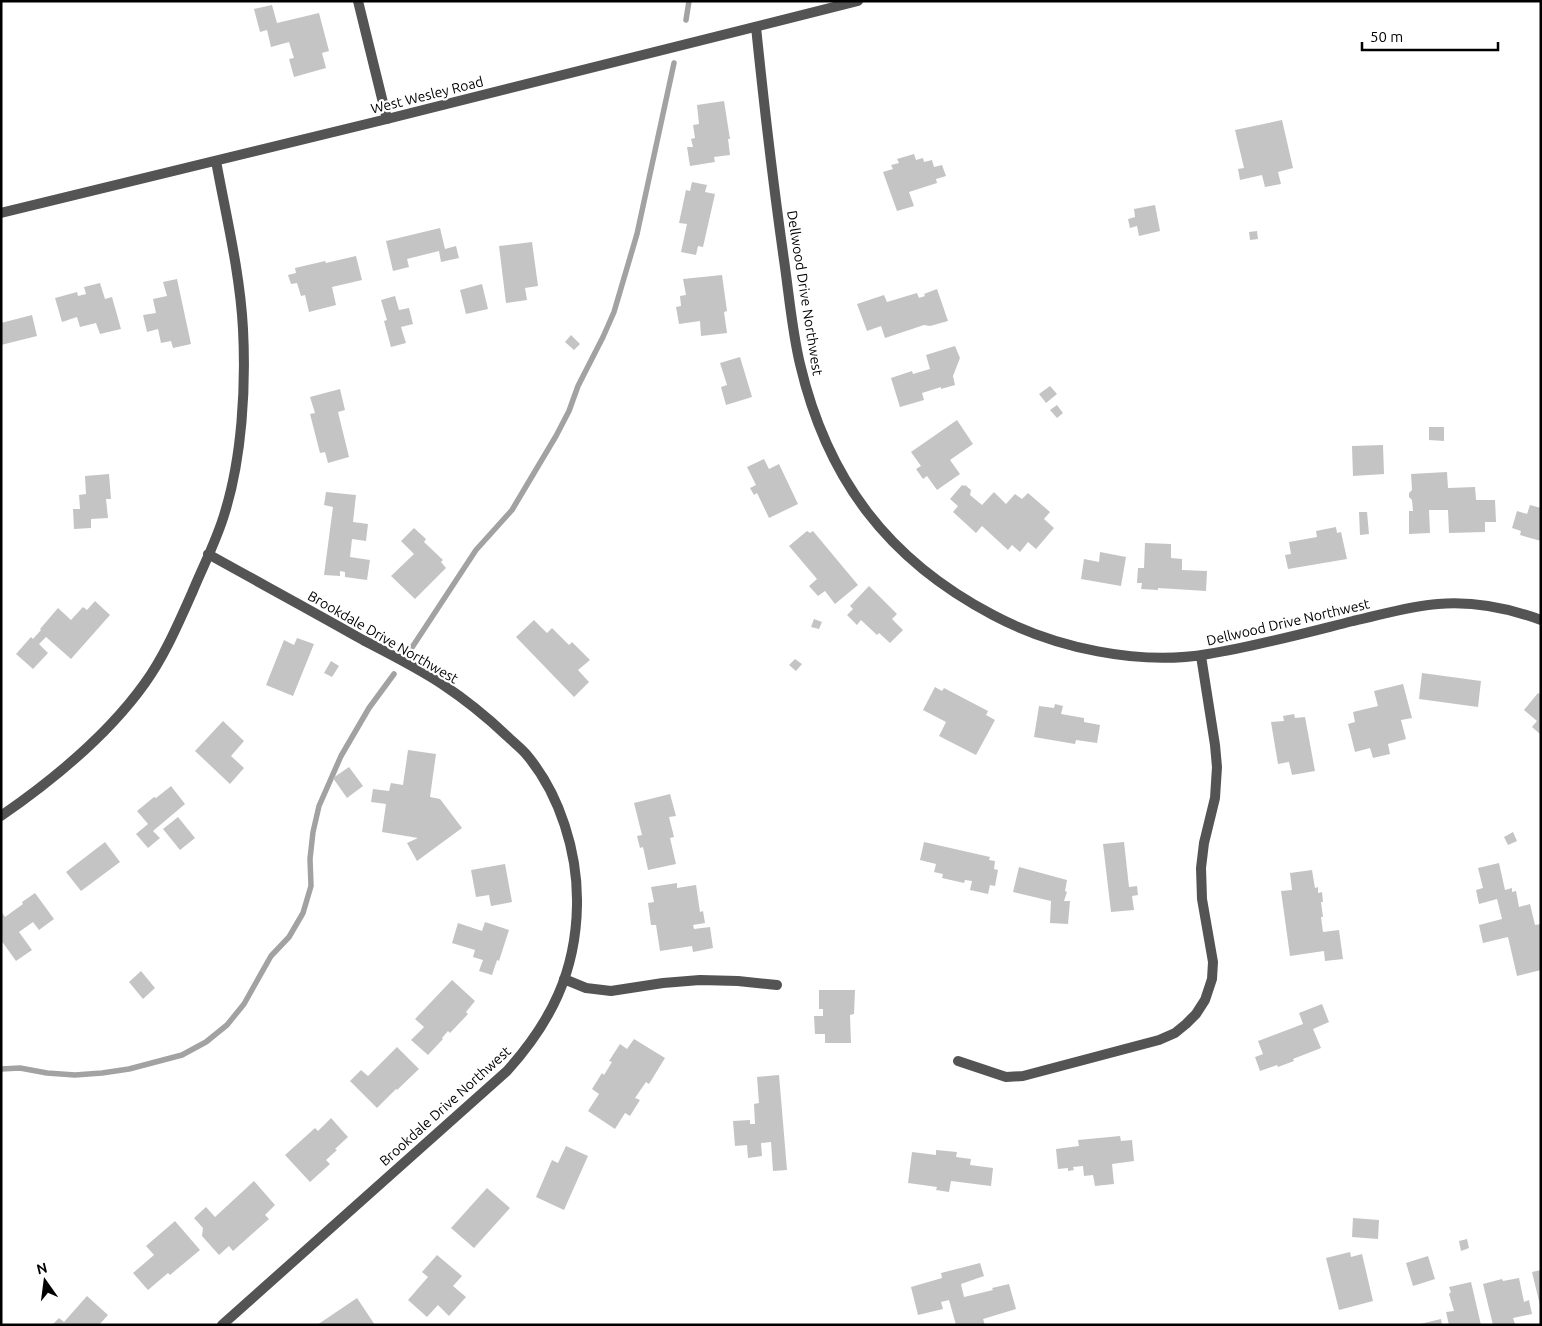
<svg xmlns="http://www.w3.org/2000/svg" width="1542" height="1326" viewBox="0 0 1542 1326" font-family="Ubuntu,sans-serif">
<rect width="100%" height="100%" fill="#fff"/>
<g fill="none" stroke-linecap="round" stroke-linejoin="round">
<path stroke="#a2a2a2" stroke-width="5.5" d="M686 20 689 1
M411 649 476 550 512 510 556 436 569 411 578 386 603 337 614 312 637 234 674 63
M1 1069 20 1068 47 1073 75 1075 102 1073 129 1069 182 1055 206 1042 227 1025 244 1004 271 956 289 937 303 913 311 886 310 859 313 832 319 806 341 756 369 708 394 674"/>
</g>
<path fill="#c4c4c4" d="M272 5 277 23 319 13 329 51 322 53 326 68 294 77 289 59 294 58 289 42 271 47 267 30 260 32 254 9Z
M724 101 730 139H728L730 155 714 157 715 162 690 166 687 147H693L691 139 695 138 693 125 699 124 697 105Z
M1282 120 1293 168 1278 172 1281 184 1265 187 1262 175 1240 180 1238 169 1244 168 1235 130Z
M914 154 916 160 923 158 924 162 932 160 934 167 942 165 946 176 936 179 937 183 909 192 914 206 897 211 883 172 893 169 891 165 899 163 897 159Z
M692 182 707 185 705 192 715 194 703 247 698 246 696 255 681 252 687 224 679 223 686 190 690 191Z
M1155 205 1160 231 1139 236 1137 226 1130 228 1128 219 1135 217 1134 209Z
M440 228 445 249 456 246 459 258 441 262 439 251 407 259 409 267 393 271 386 241Z
M1257 231 1258 239 1250 240 1249 232Z
M532 242 538 286 525 288 527 300 506 303 499 246Z
M356 256 362 280 332 287 336 305 309 312 305 295 301 296 297 283 291 284 288 275 296 273 295 268 325 261 326 263Z
M722 275 727 311 724 312 727 333 701 336 700 321 679 324 676 307 681 306 680 296 686 295 683 279Z
M177 279 191 344 173 348 171 341 161 343 158 329 147 332 143 315 156 313 153 299 167 296 163 282Z
M100 283 105 299 112 297 121 329 100 334 96 323 80 327 77 317 62 322 55 298 77 292 78 296 86 294 84 287Z
M482 284 488 309 466 314 460 290Z
M937 289 948 321 930 326 924 325 885 338 881 326 867 331 857 304 884 295 887 302 917 293 919 298 925 296 924 294Z
M395 296 399 310 409 308 413 324 401 327 406 343 391 347 384 321 387 320 381 300Z
M32 315 37 336 1 345V323Z
M571 335 580 344 574 350 565 342Z
M955 346 960 358 953 376 955 385 941 389V387L922 393 924 400 900 407 891 378 912 371 913 374 930 369 926 355Z
M740 357 752 397 726 405 721 387 727 385 720 363Z
M1050 386 1057 394 1046 403 1039 394Z
M340 389 345 410 338 412 349 457 328 463 325 452 320 453 310 414 315 413 310 397Z
M1057 405 1063 413 1057 418 1050 410Z
M957 420 973 444 950 460 960 474 937 490 927 476 923 479 916 469 921 466 911 452Z
M1429 427H1444V441L1429 440Z
M1383 445 1384 474 1353 476 1352 446Z
M764 459 769 469 779 464 798 504 769 518 757 493 754 495 750 488 756 485 747 467Z
M1447 472 1448 488 1475 487 1476 500H1495L1496 522H1485V532L1449 533 1448 510H1429L1430 533 1409 534V511H1413L1412 500 1409 497V493L1412 490 1411 474Z
M109 474 111 499H106L108 518 91 519V528L74 529 73 509H80L79 495 86 494 85 476Z
M962 485 964 486 965 485 971 490 970 495 982 505 994 492 1006 504 1015 494 1022 499 1028 493 1050 512 1044 519 1054 528 1036 549 1028 542 1020 552 1012 545 1008 550 982 526 976 533 953 512 958 506 950 499Z
M326 492 356 495 353 522 368 524 366 541 352 539 350 557 370 560 367 580 345 577V572L340 571V576L324 575 333 507 324 505Z
M1530 505 1541 508V541L1520 535 1521 531 1512 528 1517 511 1527 514Z
M1359 512H1367L1369 534 1360 535Z
M1336 527 1337 533 1341 532 1347 559 1288 569 1285 555 1291 554 1289 542 1317 537 1316 531Z
M414 528 426 539 424 542 443 560 441 562 446 568 415 599 391 576 414 554 401 541Z
M807 531 810 533 813 531 858 585 835 604 825 591 818 596 809 586 817 579 789 546Z
M1145 543 1171 544V558L1182 559V570L1207 571 1206 591 1158 588V590L1141 589 1142 583H1137L1138 568H1144Z
M1100 552 1126 557 1121 586 1081 579 1084 559 1099 562Z
M869 586 897 614 892 619 903 630 890 643 879 633 877 635 861 620 857 625 847 615 853 609 850 606Z
M95 601 110 615 71 659 46 637 39 644 48 653 33 669 16 654 31 637 33 639 41 630 40 629 58 608 71 620 83 607 87 610Z
M814 619 822 622 819 629 811 627Z
M534 620 547 633 552 628 569 645 572 642 590 660 578 670 589 682 574 697 516 637Z
M297 638 314 644 293 696 266 685 284 640 294 645Z
M795 659 802 664 796 671 789 665Z
M331 661 339 666 332 677 324 673Z
M1422 673 1481 681 1478 707 1419 699Z
M1403 684 1412 718 1401 720 1406 739 1388 744 1390 754 1373 758 1370 748 1355 752 1348 724 1355 722 1353 712 1378 706 1374 691Z
M935 687 942 691 944 688 988 711 986 715 995 720 976 755 939 736 946 722 923 710Z
M1538 693 1541 695 1540 734 1532 727 1537 721 1524 710Z
M1055 704 1063 706 1061 714 1084 718V722L1100 725 1097 743 1076 740 1075 744 1034 737 1039 706 1054 708Z
M1294 714 1295 718 1305 717 1315 771 1292 775 1289 762 1278 764 1271 722 1284 721 1283 716Z
M223 721 244 741 231 756 244 768 230 784 195 751Z
M408 750 436 754 430 797 440 799 462 828 417 861 407 843 418 838 382 832 386 804 371 802 373 789 389 791 391 783 403 785Z
M349 767 363 786 347 798 333 778Z
M171 786 185 804 153 831 160 838 148 848 136 834 148 824 137 811 154 797 156 798Z
M670 794 676 816 669 817 674 837 670 838 676 864 648 870 643 847 640 848 637 836 642 835 634 803Z
M178 817 195 838 180 850 163 829Z
M1513 832 1517 841 1508 845 1504 837Z
M105 842 120 862 81 891 66 872Z
M924 842 990 857 989 860 995 861 994 869 998 870 995 886 990 885 988 894 970 890 972 881 965 880 964 883 942 878 943 874 934 872 936 864 920 860Z
M1124 842 1129 887 1137 886 1138 895 1132 896 1134 910 1111 912 1103 844Z
M1499 863 1505 890 1512 888V892L1516 891 1519 907 1530 904 1535 925 1541 924V970L1517 976 1508 937 1483 943 1479 925 1502 919 1497 899 1479 904 1476 890 1483 888 1478 868Z
M505 864 512 902 491 906 489 895 476 897 471 870Z
M1019 867 1067 880 1065 891 1067 892 1064 901H1070L1068 924 1050 923 1051 901 1013 892Z
M1312 870 1315 888 1318 887V893L1322 892 1323 902H1321L1323 917H1321L1323 932 1339 930 1343 959 1325 961 1324 951 1290 956 1281 891 1292 890 1290 873Z
M677 883V888L696 885 700 912 703 911 705 923 693 925 694 929 710 927 713 948 693 952 692 946 660 951 656 925H651L648 903 654 902 651 887Z
M35 893 54 919 39 930 33 922 19 932 32 950 16 961 1 940V911L5 917 23 904 22 902Z
M485 922 509 930 499 961 497 960 492 975 479 971 483 960 473 957 475 950 452 943 458 923 482 931Z
M141 971 155 988 143 999 129 982Z
M452 980 475 1001 466 1012 468 1014 450 1033 448 1031 442 1038 443 1039 428 1055 411 1040 424 1027 415 1019Z
M819 990H855L854 1014 850 1015 851 1043H825V1034H815L814 1016H823V1009H819Z
M1322 1004 1329 1022 1313 1029 1321 1048 1293 1059 1294 1061 1278 1067 1277 1065 1260 1071 1255 1057 1263 1054 1258 1041 1303 1024 1299 1013Z
M634 1039 665 1058 649 1084 646 1082 635 1098 640 1100 630 1116 625 1113 615 1129 588 1111 599 1094 592 1089 602 1073 604 1075 612 1062 609 1061 620 1044 627 1049Z
M397 1047 419 1069 397 1090 396 1089 377 1108 350 1081 361 1070 368 1076Z
M779 1075 787 1170 773 1171 771 1142 761 1143 762 1156 748 1158 747 1145 735 1146 733 1121 750 1120V1124H755L754 1104 759 1103 757 1077Z
M331 1118 348 1137 335 1149 337 1150 326 1160 330 1164 310 1182 285 1155 315 1128 318 1131Z
M1120 1136 1121 1141 1132 1140 1134 1161 1112 1164 1114 1184 1095 1186 1093 1175 1084 1176 1083 1166 1073 1167 1074 1170 1068 1171V1168L1058 1169 1056 1149 1079 1146 1078 1140Z
M566 1146 588 1156 564 1210 536 1197 552 1160 558 1163Z
M936 1150 957 1152 956 1157 971 1159 970 1165 993 1168 991 1186 951 1181 949 1192 936 1190 937 1187 908 1183 912 1152 936 1155Z
M254 1181 275 1205 265 1215 269 1219 233 1251 229 1246 219 1255 202 1236 203 1228 194 1218 206 1207 215 1217Z
M487 1188 510 1208 474 1248 451 1228Z
M1353 1218 1379 1220 1378 1239 1352 1237Z
M175 1221 200 1250 170 1275 168 1273 148 1290 133 1273 154 1255 146 1246Z
M1467 1239 1469 1248 1461 1251 1459 1241Z
M1350 1252 1351 1257 1362 1254 1373 1301 1339 1310 1326 1258Z
M437 1255 462 1276 453 1286 466 1297 449 1316 438 1305 427 1317 408 1300 428 1277 422 1272Z
M1428 1256 1435 1279 1413 1286 1406 1263Z
M980 1263 984 1276 961 1284 964 1297 993 1290 992 1288 1009 1284 1016 1309 983 1319 985 1325H956L949 1300 941 1302 943 1309 918 1315 911 1287 942 1278 941 1273Z
M1541 1270V1305H1540L1532 1272Z
M1519 1278 1524 1302 1529 1300 1532 1314 1513 1318 1515 1324 1493 1325 1483 1284 1502 1279 1503 1281Z
M1471 1282 1481 1325H1449L1446 1312 1454 1311 1449 1294 1451 1292 1449 1287Z
M87 1296 108 1315 99 1325H52L59 1318 64 1322Z
M357 1298 375 1325H317Z
M1441 1319 1442 1325H1420V1324Z"/>
<g fill="none" stroke-linecap="round" stroke-linejoin="round">
<path stroke="#545454" stroke-width="10" d="M358 1 387 119
M756 27C764 105 773 183 784 260 789 294 792 331 800 364 827 479 888 560 993 615 1055 648 1139 666 1208 654 1257 646 1305 633 1353 621 1381 615 1409 606 1438 604 1473 601 1508 608 1541 620
M208 554C260 583 312 611 363 640 390 654 418 668 442 684 466 700 487 717 507 736 513 742 521 748 526 754 560 794 578 853 577 905 576 972 551 1022 507 1071L222 1325
M1 816C53 780 108 735 145 683 165 655 178 624 192 593 203 566 217 540 225 512 242 457 246 387 243 329 240 272 226 216 216 161
M564 979 586 988 611 991 663 983 700 980 738 981 777 985
M958 1061 1006 1077 1023 1076 1159 1040 1175 1033 1186 1024 1196 1014 1205 1000 1212 979 1213 962 1202 899 1201 868 1204 843 1215 798 1217 767 1215 745 1201 656"/>
<path stroke="#545454" stroke-width="10" d="M1 213 387 119 858 1"/>
</g>
<g text-anchor="middle" dominant-baseline="central" stroke-width="4.5" stroke-linejoin="round" paint-order="stroke">
<g font-size="14" fill="#000" stroke="#fff">
<text transform="translate(427 95) rotate(-14)">West Wesley Road</text>
<text transform="translate(805 293) rotate(81)">Dellwood Drive Northwest</text>
<text transform="translate(1288 622) rotate(-13)">Dellwood Drive Northwest</text>
<text transform="translate(383 637) rotate(30)">Brookdale Drive Northwest</text>
<text transform="translate(445 1106) rotate(-42)">Brookdale Drive Northwest</text>
</g>
</g>
<rect width="1542" height="1326" fill="none" stroke="#000000" stroke-width="5"/>
<g transform="translate(45 1281) rotate(346)" stroke="#ffffff" stroke-width="4" paint-order="stroke">
<path d="M0-4L9 19L0 12L-9 19Z" fill="#000000"/>
<text y="-8" font-size="14" font-weight="bold" text-anchor="middle" fill="#000000">N</text>
</g>
<path d="M1362 42v8h136v-8" fill="none" stroke="#000000" stroke-width="2.5"/>
<text x="1370" y="42" font-size="15" fill="#000000" stroke="#ffffff" stroke-width="4" paint-order="stroke">50 m</text>
</svg>
